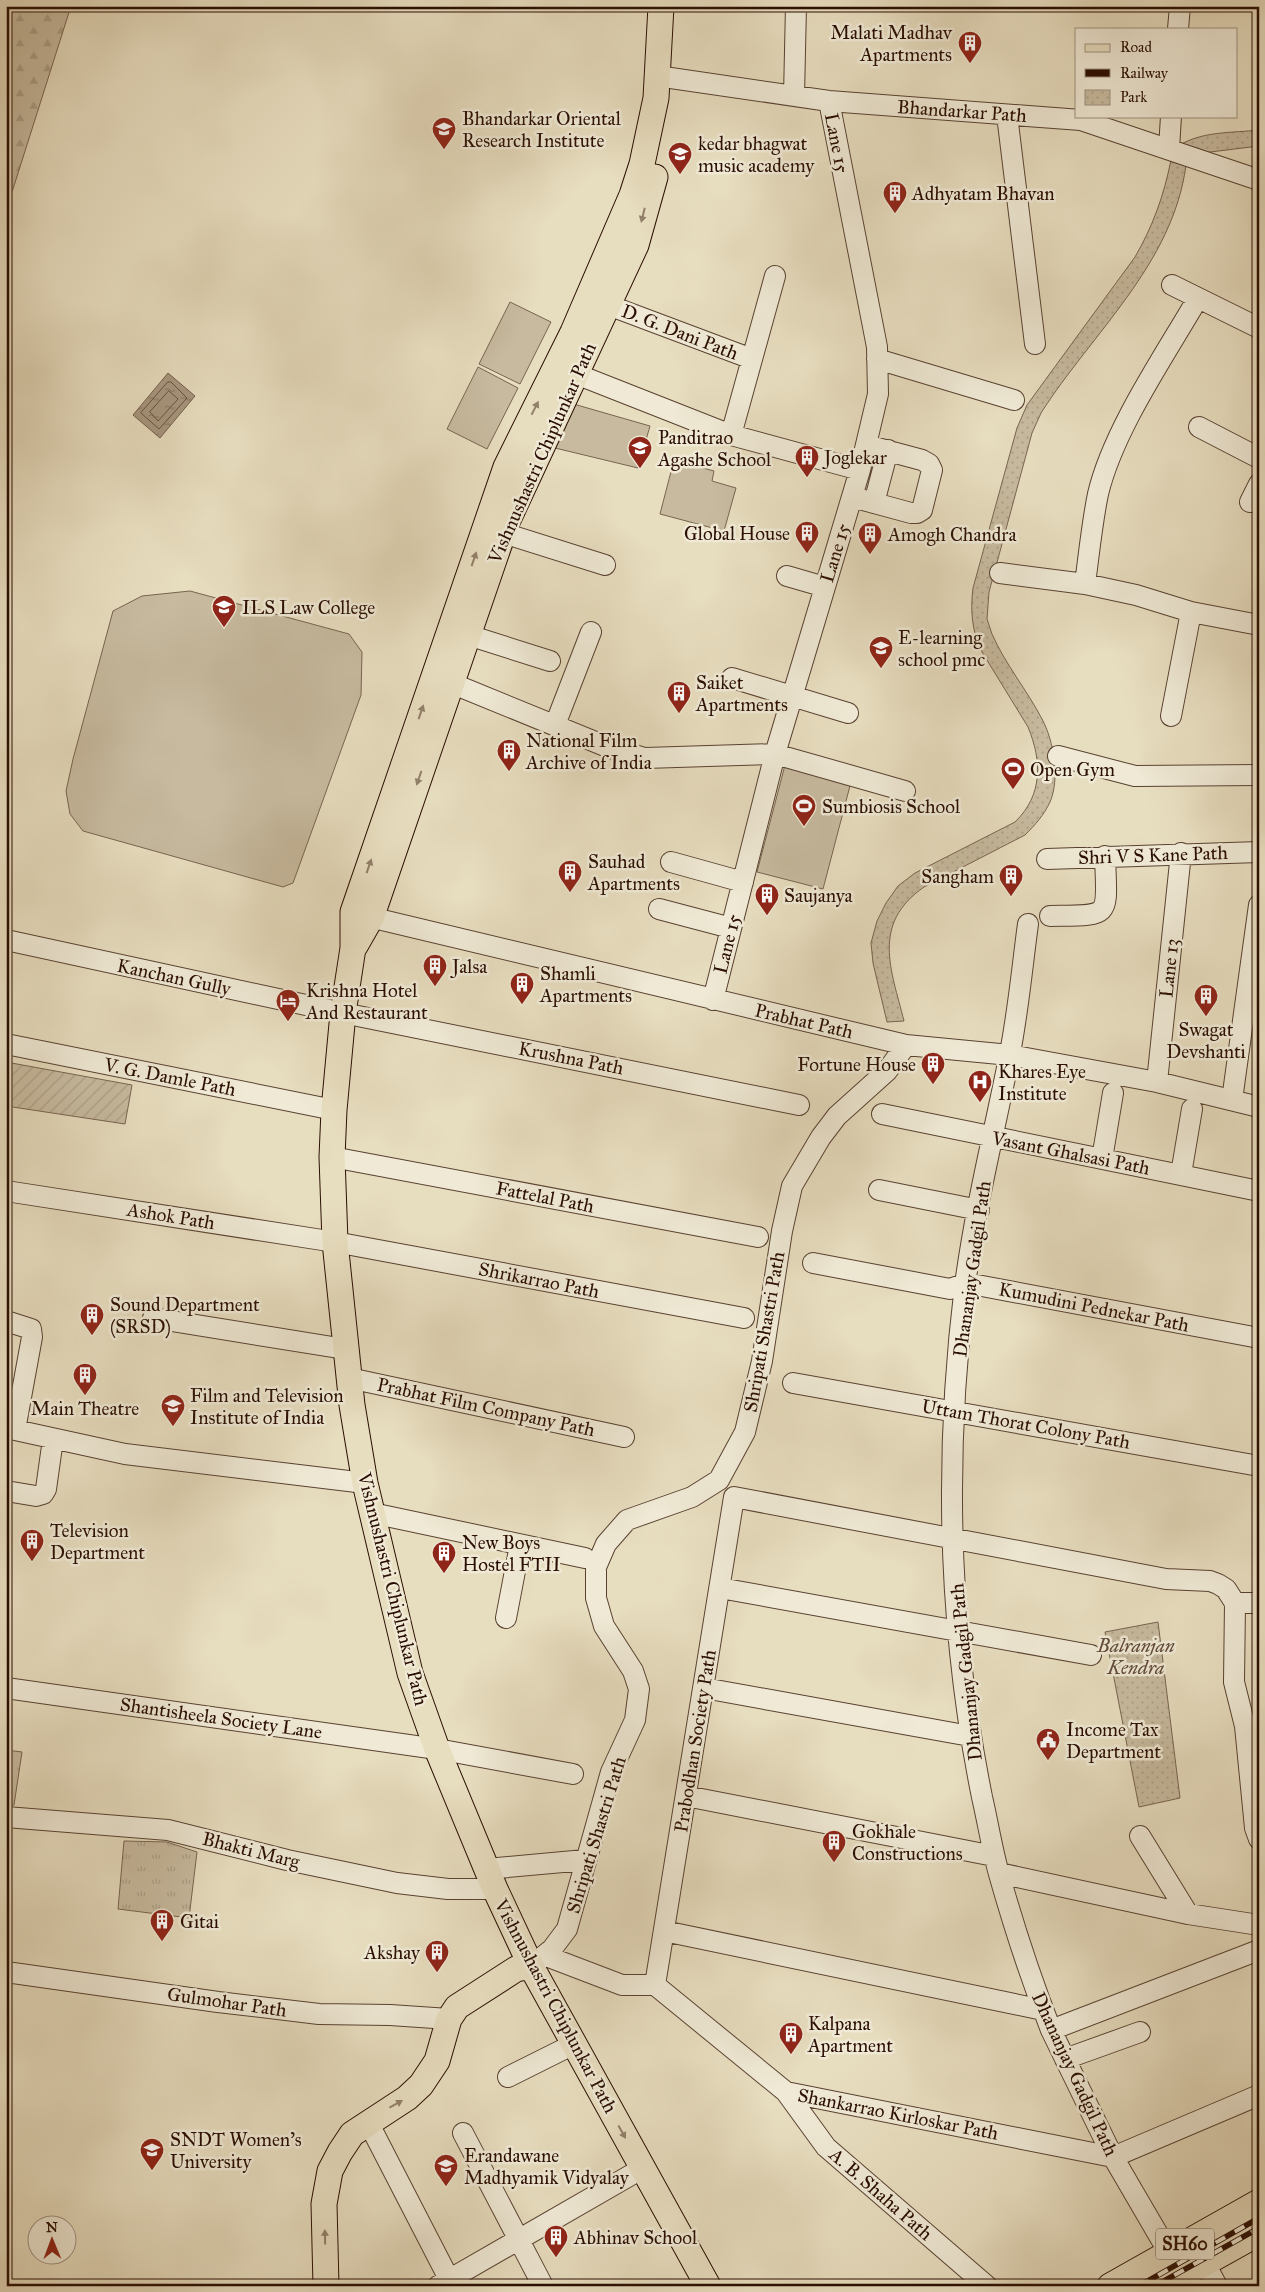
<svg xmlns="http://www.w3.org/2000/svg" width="1265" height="2292" viewBox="0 0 1265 2292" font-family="'IM FELL Great Primer',serif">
<defs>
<pattern id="grass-tufts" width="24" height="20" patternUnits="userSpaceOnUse" patternTransform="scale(1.25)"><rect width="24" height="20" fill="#c7ba9f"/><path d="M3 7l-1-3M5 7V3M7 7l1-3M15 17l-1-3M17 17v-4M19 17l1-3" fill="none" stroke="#ab9f87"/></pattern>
<pattern id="forest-firs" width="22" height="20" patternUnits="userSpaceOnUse" patternTransform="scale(1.25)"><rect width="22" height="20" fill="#c7ba9f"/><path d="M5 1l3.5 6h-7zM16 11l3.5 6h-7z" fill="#ab9f87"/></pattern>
<pattern id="park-dots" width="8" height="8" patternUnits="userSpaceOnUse" patternTransform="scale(1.25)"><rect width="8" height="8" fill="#c7ba9f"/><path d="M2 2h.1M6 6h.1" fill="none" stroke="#ab9f87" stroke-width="1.8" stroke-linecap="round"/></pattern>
<pattern id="garden-furrows" width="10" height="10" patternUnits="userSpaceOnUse" patternTransform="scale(1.25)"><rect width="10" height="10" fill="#c7ba9f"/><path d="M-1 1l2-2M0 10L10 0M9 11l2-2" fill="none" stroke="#ab9f87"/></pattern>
<pattern id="water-ripples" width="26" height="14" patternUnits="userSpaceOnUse" patternTransform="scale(1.25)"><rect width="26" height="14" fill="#a7977f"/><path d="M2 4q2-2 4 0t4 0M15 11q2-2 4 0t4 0" fill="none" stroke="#887a66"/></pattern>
</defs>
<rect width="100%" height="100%" fill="#e7ddbf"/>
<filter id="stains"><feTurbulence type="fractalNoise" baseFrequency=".004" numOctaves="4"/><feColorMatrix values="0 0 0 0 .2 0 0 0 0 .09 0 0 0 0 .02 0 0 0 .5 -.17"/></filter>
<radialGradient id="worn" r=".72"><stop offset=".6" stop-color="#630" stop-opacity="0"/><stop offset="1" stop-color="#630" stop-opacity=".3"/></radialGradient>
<path fill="url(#grass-tufts)" stroke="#786450" d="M6 1750 22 1752 14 1805H6Z
M124 1841 167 1842 197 1852 189 1918 118 1909Z"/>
<path fill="url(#forest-firs)" stroke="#786450" d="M6 6H71L6 211Z"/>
<path fill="url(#park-dots)" stroke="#786450" d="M1259 130V146L1202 153 1178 146C1202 131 1232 133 1259 130Z
M1171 160 1186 165C1173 264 1092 333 1041 413L1032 433 989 592 987 619 992 634C1005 664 1027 690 1042 719 1054 741 1060 779 1050 802 1044 815 1035 825 1025 835L924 887C871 924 891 969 904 1021L887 1022 873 963 871 943 877 921 886 903 898 886 915 873 1015 822C1043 795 1042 761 1028 727L982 652C972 631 970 612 973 588L1017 428 1027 405 1135 257C1153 226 1164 195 1171 160Z
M1158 1622 1180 1798 1139 1807 1105 1632Z"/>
<path fill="url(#garden-furrows)" stroke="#786450" d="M6 1062 132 1085 125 1124 6 1106Z"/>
<path fill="#c7ba9f" stroke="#786450" d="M510 302 551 322 520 384 479 364Z
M478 367 518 388 487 449 447 429Z
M570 403 650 426 638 468 555 448Z
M674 460 714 471 712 481 736 488 724 531 660 514Z
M190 591 349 634 362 652 361 695 293 883 283 887 83 831 70 814 66 791 73 759 113 611 142 596Z
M785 765 851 782 823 889 757 872Z"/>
<path fill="url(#water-ripples)" stroke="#75604d" d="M168 373 195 396 160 438 133 415Z"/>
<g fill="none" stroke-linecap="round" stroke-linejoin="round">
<path stroke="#685240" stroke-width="1" d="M168 382H171L187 398 159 429 141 413Z
M169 391 178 399 158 421 150 412Z"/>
<defs>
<path id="minor" d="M1178 29 1180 6
M657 76 829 101 1081 120 1259 180
M794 96 796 6
M1007 115 1035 344
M1169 149 1171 116
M1172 285 1259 328
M608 305 752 359
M877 359 1014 400
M576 374 731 435 860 470
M1199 427 1259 458
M731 435 775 276
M852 497 911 513H917L922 510 932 470 929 464 922 460 866 445
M1250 502 1259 484
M874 503 888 450
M503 533 605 565
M1000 573 1085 584 1136 595 1191 612 1259 625
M787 576 825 587
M1085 584C1089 554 1092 523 1098 494 1113 430 1165 355 1198 298
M468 635 550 661
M732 678 848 713
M451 683 610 748 645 758 775 754 905 791
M1171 716 1191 612
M555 725 591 632
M1058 756 1135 776 1259 775
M1047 859 1259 852
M671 862 743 882
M659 909 731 928
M357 914 906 1045 1010 1055 1157 1082 1259 1107
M1050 916C1113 915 1107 919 1105 856
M1028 924C1022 968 1018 1014 1009 1058 994 1133 975 1209 965 1285 944 1455 948 1629 982 1797 988 1823 992 1849 999 1874 1014 1927 1031 1979 1051 2030L1113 2157 1169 2253
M6 940 343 1013 799 1105
M713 1000 775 754 860 470 878 394 877 347 829 101
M6 1044 334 1110
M1157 1082 1181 853
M1232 1100 1259 905
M882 1114 1259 1191
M332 1157 758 1237
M1102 1159 1113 1093
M1181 1174 1192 1109
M879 1190 979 1210
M6 1191 335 1242 744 1318
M813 1263 950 1289 966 1283 1259 1338
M153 1318 345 1349
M6 1321 31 1329 32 1337 15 1430
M349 1378 624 1437
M793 1383 1259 1466
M6 1428 125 1454 365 1483
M6 1491 36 1496 43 1494 46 1489 53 1439
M372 1513 585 1558
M720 1588 1091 1655
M1235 1603H1259
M506 1618 520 1545
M6 1688 437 1749 573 1774
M704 1688 970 1736
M686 1796 994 1856
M6 1817 168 1830 287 1860 397 1883 448 1889H495
M1140 1836 1188 1914
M487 1869 585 1860
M999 1873 1188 1914 1259 1925
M664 1931 1043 2010
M546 1956 622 1985H655L786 2092 1113 2157 1259 2095
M531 1966 552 1949 567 1929 611 1772 635 1720 639 1689 633 1671 604 1626 596 1598V1567L606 1544 627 1520 692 1497 719 1480 745 1432 762 1361 782 1231 792 1186 821 1137 837 1116 887 1071 906 1045
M6 1972 218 2002 319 2014 390 2015 449 2019
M655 1985 734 1497 1166 1579 1210 1581 1218 1584 1226 1589 1235 1603 1234 1682 1245 1726 1255 1828 1259 1839
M1051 2030 1259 1950
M1065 2059 1140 2032
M508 2077 574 2044
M786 2092 826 2147 987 2286
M368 2122 449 2279
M463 2133 543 2286
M1209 2271 1217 2286
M438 2286 643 2168"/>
<path id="major" d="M661 6 656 98 642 164 632 195 573 332 506 467 353 912V948L343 1013 334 1110 332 1157 335 1242 352 1405 365 1483 410 1673 437 1749 495 1889 531 1966 708 2286
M355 946 371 918 507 522 636 245 655 177
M326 2286 324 2204 330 2171 340 2152 352 2134 407 2098 421 2085 437 2061 449 2019 457 2007 516 1969 531 1966
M1110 2286 1259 2202
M1164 2286 1259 2233"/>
</defs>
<use href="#minor" stroke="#594231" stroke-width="22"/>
<use href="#major" stroke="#2a0e02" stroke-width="27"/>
<use href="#minor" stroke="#efe9d5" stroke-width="20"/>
<use href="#major" stroke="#e7ddbf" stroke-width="25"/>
<defs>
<path id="rail" d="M1139 2286 1259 2218
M1155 2286 1259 2228"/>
</defs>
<use href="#rail" stroke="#2a0e02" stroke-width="5.5"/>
<use href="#rail" stroke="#efe9d5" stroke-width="4" stroke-dasharray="11" stroke-linecap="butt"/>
</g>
<defs><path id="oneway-solid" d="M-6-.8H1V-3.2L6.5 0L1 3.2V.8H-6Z" transform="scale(1.25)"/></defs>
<g fill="#92806a">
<use href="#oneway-solid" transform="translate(643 215) rotate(104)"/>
<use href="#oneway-solid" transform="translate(535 408) rotate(-63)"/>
<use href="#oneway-solid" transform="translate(474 559) rotate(-71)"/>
<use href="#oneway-solid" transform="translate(421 712) rotate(-71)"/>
<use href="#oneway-solid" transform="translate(419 778) rotate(109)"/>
<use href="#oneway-solid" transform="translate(369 866) rotate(-71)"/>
<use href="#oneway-solid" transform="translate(396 2104) rotate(-29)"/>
<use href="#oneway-solid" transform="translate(622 2132) rotate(61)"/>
<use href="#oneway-solid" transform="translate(325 2237) rotate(-91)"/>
</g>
<defs>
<symbol id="building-pin" viewBox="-11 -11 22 30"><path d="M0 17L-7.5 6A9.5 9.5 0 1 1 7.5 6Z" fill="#8f2418" stroke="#efe9d5"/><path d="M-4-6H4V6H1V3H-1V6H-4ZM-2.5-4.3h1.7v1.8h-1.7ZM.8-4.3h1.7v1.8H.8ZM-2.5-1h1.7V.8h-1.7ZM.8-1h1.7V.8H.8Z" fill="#fff"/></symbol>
<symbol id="university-pin" viewBox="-11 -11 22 30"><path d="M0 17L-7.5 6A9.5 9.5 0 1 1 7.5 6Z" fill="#8f2418" stroke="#efe9d5"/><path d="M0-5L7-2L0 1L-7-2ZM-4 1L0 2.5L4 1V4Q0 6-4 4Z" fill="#fff"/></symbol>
<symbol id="school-pin" viewBox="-11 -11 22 30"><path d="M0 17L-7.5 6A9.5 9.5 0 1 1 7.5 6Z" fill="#8f2418" stroke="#efe9d5"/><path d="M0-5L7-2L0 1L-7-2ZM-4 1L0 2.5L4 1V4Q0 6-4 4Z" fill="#fff"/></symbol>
<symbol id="stadium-pin" viewBox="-11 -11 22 30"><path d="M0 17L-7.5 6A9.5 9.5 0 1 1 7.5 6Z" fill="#8f2418" stroke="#efe9d5"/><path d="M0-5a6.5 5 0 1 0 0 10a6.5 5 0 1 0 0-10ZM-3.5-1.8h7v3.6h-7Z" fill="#fff"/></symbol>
<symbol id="hotel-pin" viewBox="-11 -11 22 30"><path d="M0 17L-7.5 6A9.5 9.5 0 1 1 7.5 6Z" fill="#8f2418" stroke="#efe9d5"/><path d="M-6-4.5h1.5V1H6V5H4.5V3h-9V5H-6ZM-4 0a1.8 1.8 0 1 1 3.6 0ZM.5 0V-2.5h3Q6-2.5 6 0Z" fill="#fff"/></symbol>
<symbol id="hospital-pin" viewBox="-11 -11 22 30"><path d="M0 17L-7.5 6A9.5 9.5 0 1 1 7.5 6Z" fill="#8f2418" stroke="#efe9d5"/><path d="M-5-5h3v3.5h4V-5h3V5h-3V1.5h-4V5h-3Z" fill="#fff"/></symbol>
<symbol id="civic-pin" viewBox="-11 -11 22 30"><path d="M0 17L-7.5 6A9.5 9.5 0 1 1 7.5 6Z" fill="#8f2418" stroke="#efe9d5"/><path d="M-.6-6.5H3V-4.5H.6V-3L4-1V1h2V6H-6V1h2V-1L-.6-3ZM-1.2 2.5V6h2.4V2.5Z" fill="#fff"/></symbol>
</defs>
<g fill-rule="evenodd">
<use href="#building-pin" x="956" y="29" width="28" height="38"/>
<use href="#university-pin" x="430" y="115" width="28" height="38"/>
<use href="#school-pin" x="666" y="140" width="28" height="38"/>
<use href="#building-pin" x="881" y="179" width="28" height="38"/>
<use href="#school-pin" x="626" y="434" width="28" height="38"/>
<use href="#building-pin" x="793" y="443" width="28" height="38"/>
<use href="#building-pin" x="793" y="519" width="28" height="38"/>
<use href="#building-pin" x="856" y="520" width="28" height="38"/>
<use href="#university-pin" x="210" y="593" width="28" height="38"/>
<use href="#school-pin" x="867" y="634" width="28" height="38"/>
<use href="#building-pin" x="665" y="679" width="28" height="38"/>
<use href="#building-pin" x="495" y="737" width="28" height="38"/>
<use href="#stadium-pin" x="999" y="755" width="28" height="38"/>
<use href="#stadium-pin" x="790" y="792" width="28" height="38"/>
<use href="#building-pin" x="556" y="858" width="28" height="38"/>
<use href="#building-pin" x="997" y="862" width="28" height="38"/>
<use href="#building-pin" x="753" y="881" width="28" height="38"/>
<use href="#building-pin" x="421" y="952" width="28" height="38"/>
<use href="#building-pin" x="508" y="970" width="28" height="38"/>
<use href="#building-pin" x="1192" y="982" width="28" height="38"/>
<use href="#hotel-pin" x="274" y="987" width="28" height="38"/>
<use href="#building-pin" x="919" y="1050" width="28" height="38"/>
<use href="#hospital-pin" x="966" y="1068" width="28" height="38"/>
<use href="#building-pin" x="78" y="1301" width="28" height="38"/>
<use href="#building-pin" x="71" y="1361" width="28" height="38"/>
<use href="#university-pin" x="159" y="1392" width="28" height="38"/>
<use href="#building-pin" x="18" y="1527" width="28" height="38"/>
<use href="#building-pin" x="430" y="1539" width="28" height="38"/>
<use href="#civic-pin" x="1034" y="1726" width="28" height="38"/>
<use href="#building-pin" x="820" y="1828" width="28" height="38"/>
<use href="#building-pin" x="148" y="1907" width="28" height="38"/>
<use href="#building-pin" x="423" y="1938" width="28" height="38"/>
<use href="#building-pin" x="777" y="2020" width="28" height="38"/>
<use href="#university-pin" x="138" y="2136" width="28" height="38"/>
<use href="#school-pin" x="432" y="2152" width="28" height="38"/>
<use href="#building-pin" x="542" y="2223" width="28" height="38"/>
</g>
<g text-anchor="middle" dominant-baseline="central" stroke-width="5" stroke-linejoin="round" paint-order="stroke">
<rect fill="#efe9d5" stroke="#655041" stroke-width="1" x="1156" y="2228.5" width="58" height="31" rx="4"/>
<g font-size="18" font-weight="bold" fill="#2a0e02">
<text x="1185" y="2244">SH60</text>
</g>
<g font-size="19" fill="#2a0e02" stroke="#efe9d5" text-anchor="start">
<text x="952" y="32" text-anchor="end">Malati Madhav<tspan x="952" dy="22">Apartments</tspan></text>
<text x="462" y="118">Bhandarkar Oriental<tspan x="462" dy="22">Research Institute</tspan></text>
<text x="698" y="143">kedar bhagwat<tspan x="698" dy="22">music academy</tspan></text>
<text x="912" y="193">Adhyatam Bhavan</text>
<text x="658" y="437">Panditrao<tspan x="658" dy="22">Agashe School</tspan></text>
<text x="824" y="457">Joglekar</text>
<text x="790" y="533" text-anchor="end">Global House</text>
<text x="888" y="534">Amogh Chandra</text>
<text x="242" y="607">ILS Law College</text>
<text x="898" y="637">E-learning<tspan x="898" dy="22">school pmc</tspan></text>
<text x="696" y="682">Saiket<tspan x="696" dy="22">Apartments</tspan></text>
<text x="526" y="740">National Film<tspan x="526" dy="22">Archive of India</tspan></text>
<text x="1030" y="769">Open Gym</text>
<text x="822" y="806">Sumbiosis School</text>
<text x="588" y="861">Sauhad<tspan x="588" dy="22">Apartments</tspan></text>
<text x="994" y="876" text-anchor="end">Sangham</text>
<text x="784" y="895">Saujanya</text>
<text x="452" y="966">Jalsa</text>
<text x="540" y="973">Shamli<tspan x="540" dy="22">Apartments</tspan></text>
<text x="306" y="990">Krishna Hotel<tspan x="306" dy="22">And Restaurant</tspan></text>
<text x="1206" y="1029" text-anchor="middle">Swagat<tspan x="1206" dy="22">Devshanti</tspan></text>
<text x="916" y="1064" text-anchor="end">Fortune House</text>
<text x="998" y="1071">Khares Eye<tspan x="998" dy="22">Institute</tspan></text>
<text x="110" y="1304">Sound Department<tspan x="110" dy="22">(SRSD)</tspan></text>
<text x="190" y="1395">Film and Television<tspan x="190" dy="22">Institute of India</tspan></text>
<text x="85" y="1408" text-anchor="middle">Main Theatre</text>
<text x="50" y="1530">Television<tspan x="50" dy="22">Department</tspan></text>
<text x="462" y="1542">New Boys<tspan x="462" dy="22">Hostel FTII</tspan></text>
<text x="1066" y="1729">Income Tax<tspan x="1066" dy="22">Department</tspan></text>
<text x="852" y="1831">Gokhale<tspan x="852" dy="22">Constructions</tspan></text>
<text x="180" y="1921">Gitai</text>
<text x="420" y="1952" text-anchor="end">Akshay</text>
<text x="808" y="2023">Kalpana<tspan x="808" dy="22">Apartment</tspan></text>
<text x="170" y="2139">SNDT Women's<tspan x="170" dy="22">University</tspan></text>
<text x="464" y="2155">Erandawane<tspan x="464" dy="22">Madhyamik Vidyalay</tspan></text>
<text x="574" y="2237">Abhinav School</text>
</g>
<g font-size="19" fill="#2a0e02" stroke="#efe9d5">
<text transform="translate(962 111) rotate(4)">Bhandarkar Path</text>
<text transform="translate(837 143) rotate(79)">Lane 15</text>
<text transform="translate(680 332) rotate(21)">D. G. Dani Path</text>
<text transform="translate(542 453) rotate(-66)">Vishnushastri Chiplunkar Path</text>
<text transform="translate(835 553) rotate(-73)">Lane 15</text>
<text transform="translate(1153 855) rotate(-2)">Shri V S Kane Path</text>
<text transform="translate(727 944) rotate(-76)">Lane 15</text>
<text transform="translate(1169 968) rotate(-84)">Lane 13</text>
<text transform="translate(174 977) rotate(12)">Kanchan Gully</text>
<text transform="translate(804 1021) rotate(13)">Prabhat Path</text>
<text transform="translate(571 1058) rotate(11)">Krushna Path</text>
<text transform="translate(170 1077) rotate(11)">V. G. Damle Path</text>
<text transform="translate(1071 1153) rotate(11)">Vasant Ghalsasi Path</text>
<text transform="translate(545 1197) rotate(11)">Fattelal Path</text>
<text transform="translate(171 1216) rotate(9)">Ashok Path</text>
<text transform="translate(972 1269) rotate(-82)">Dhananjay Gadgil Path</text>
<text transform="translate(539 1280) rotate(11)">Shrikarrao Path</text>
<text transform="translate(1094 1307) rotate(11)">Kumudini Pednekar Path</text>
<text transform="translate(764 1332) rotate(-80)">Shripati Shastri Path</text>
<text transform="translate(486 1407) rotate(12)">Prabhat Film Company Path</text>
<text transform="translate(1026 1424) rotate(10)">Uttam Thorat Colony Path</text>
<text transform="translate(393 1589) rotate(76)">Vishnushastri Chiplunkar Path</text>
<text transform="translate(966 1672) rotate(-96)">Dhananjay Gadgil Path</text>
<text transform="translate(221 1718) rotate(8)">Shantisheela Society Lane</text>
<text transform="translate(695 1741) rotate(-81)">Prabodhan Society Path</text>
<text transform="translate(596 1835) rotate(-73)">Shripati Shastri Path</text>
<text transform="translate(251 1850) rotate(14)">Bhakti Marg</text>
<text transform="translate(227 2002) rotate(8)">Gulmohar Path</text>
<text transform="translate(556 2006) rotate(62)">Vishnushastri Chiplunkar Path</text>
<text transform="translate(1075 2074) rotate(65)">Dhananjay Gadgil Path</text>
<text transform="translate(898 2114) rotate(11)">Shankarrao Kirloskar Path</text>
<text transform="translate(881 2194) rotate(41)">A. B. Shaha Path</text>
</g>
<g font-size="19" font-style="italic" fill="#614a39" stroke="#efe9d5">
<text x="1136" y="1645">Balranjan<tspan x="1136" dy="22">Kendra</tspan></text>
</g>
</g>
<rect width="1265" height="2292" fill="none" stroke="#e7ddbf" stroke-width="25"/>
<rect x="8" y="8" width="1250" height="2277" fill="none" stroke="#2a0e02" stroke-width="2.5"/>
<rect x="12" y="12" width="1240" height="2267" fill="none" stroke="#2a0e02"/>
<rect x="1075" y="28" width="162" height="90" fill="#efe9d5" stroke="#a09181"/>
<rect x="1085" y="44" width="25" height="8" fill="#e7ddbf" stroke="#a09181"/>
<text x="1120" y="52" font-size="15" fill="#2a0e02">Road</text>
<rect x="1085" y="69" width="25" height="8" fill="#2a0e02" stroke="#a09181"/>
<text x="1120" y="78" font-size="15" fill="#2a0e02">Railway</text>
<rect x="1085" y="90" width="25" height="15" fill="url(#park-dots)" stroke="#a09181"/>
<text x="1120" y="102" font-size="15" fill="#2a0e02">Park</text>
<g transform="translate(52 2240) rotate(359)"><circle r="24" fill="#efe9d5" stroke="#a09181"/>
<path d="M0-4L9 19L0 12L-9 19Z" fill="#8f2418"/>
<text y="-8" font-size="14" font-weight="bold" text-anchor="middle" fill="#2a0e02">N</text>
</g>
<rect width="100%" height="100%" filter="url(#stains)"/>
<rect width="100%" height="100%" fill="url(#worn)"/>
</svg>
